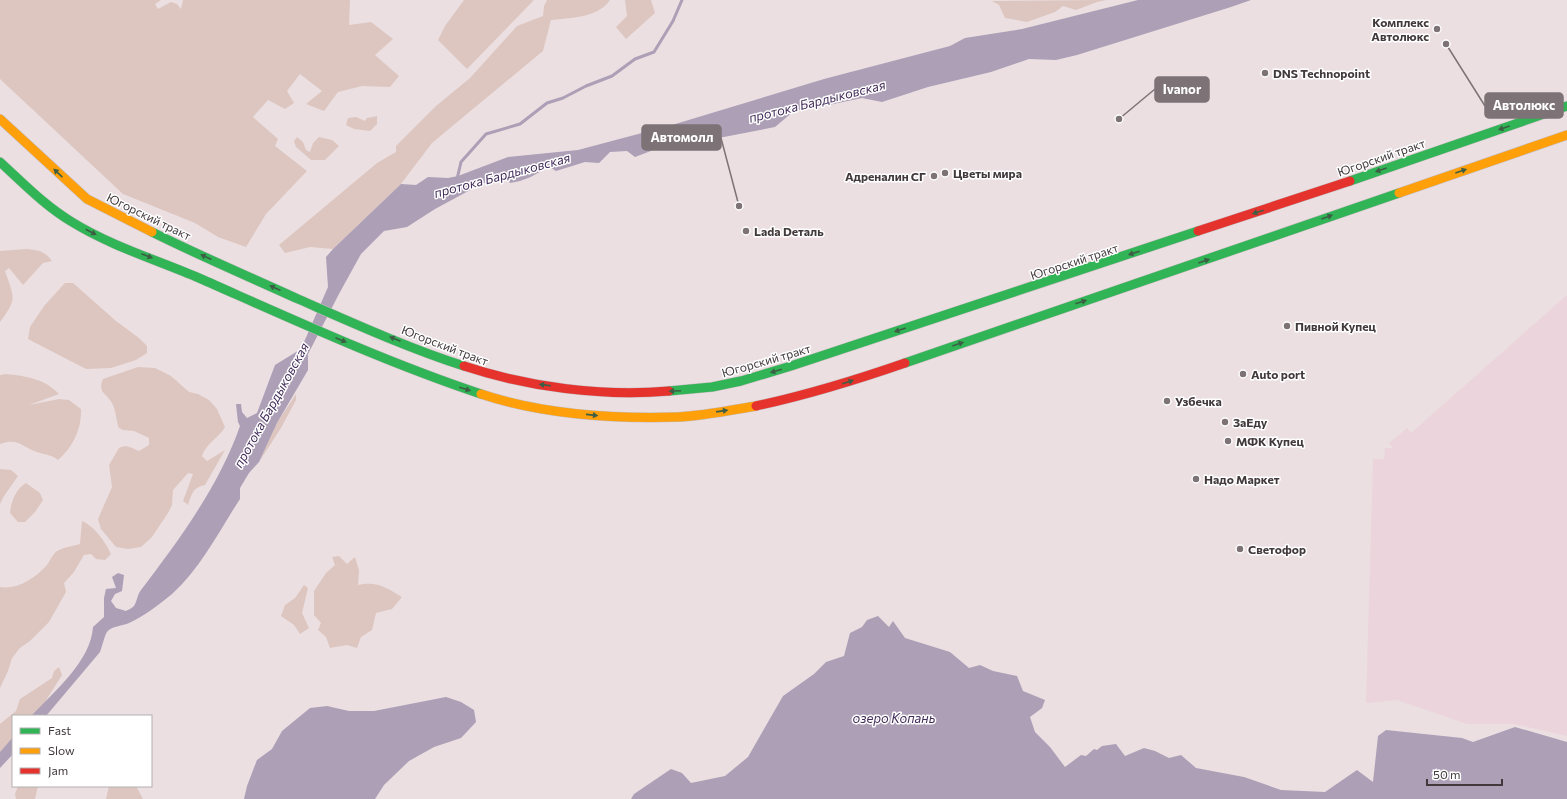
<svg xmlns="http://www.w3.org/2000/svg" width="1567" height="799" viewBox="0 0 1567 799" font-family="Commissioner,sans-serif">
<rect width="100%" height="100%" fill="#ebdfe2"/>
<path fill="#ebd4db" d="M1567 295V736L1514 724H1467L1397 700 1366 703 1373 459H1384L1385 448H1393L1389 443 1407 428 1411 433Z"/>
<path fill="#ddc6bf" d="M0 0H161L155 4 158 9 171 2 177 4 181 9 183 0H350L349 25 371 22 393 39 375 55 399 76 390 87 362 86 338 92 324 111 306 104 322 91 300 74 287 91 294 103 285 109 268 100 253 117 278 139 275 146 307 171 266 214 246 247 218 237 195 223 123 194 0 79Z
M464 0H534L467 69 438 40 445 26Z
M547 0H610C598 18 570 18 551 20L543 51 432 143 401 184 333 249 310 247 285 253 279 245 377 163 396 152V146L436 106 470 78 517 26 543 16 544 6Z
M625 0H651L655 13 626 39 616 27 627 16Z
M1106 0 1097 2 1076 10 1063 6 1055 12 1027 22 1005 18 999 5 992 1Z
M377 116V124L370 131 354 129 346 125 348 118 356 117 365 121 367 118Z
M297 137 303 142 306 150 310 152 313 143 319 137 332 140 339 146 325 160H311L296 147 294 141Z
M26 249C38 250 45 251 52 261L43 263 23 285 9 268 5 271C14 298 18 298 0 322V251Z
M65 283H73L116 321 139 338 147 346V353L136 360 111 368 86 369 28 339 30 327 44 306Z
M138 367 155 368 171 376 189 392 198 394 209 400 217 409 225 427C218 439 206 443 202 456L207 461 225 450 205 485C192 488 192 494 188 505L183 501 193 474 188 473 173 490 172 505 168 513 152 537 141 547 128 549 116 547 101 529 98 519 112 487 109 465 119 448C127 444 131 448 139 451L149 445V438L134 431 123 430 119 428C116 421 116 410 112 403 107 393 97 393 103 379Z
M6 374C26 376 45 379 59 394L29 405 59 399 69 400 81 409C82 428 73 447 58 460 51 455 48 455 40 453 23 449 20 437 0 444V375Z
M296 394V400L281 428 259 462 277 423Z
M0 469 11 470 18 476 4 496 0 504Z
M26 483 40 493 43 500 35 512 25 522H18L10 513C11 501 16 489 26 483Z
M82 521C95 527 105 541 111 554L105 560 96 559 91 554 84 555 74 572 64 583 66 592 49 622 30 641 20 648 12 658 8 671 0 688V587C17 590 34 579 46 566 51 561 52 553 59 550 65 547 74 546 80 544Z
M339 556 347 564 355 557 359 570 358 585C377 581 385 587 402 597L392 609 376 613 372 630 361 637 357 648 347 645 330 648 326 637 318 630 321 623 314 615V591L326 573 335 565 332 557Z
M304 585 308 588 302 613 309 628 300 634 294 625 281 616 285 605 295 598Z
M59 667 62 675 45 702 31 716H13V737L0 752V724L16 711 20 699 52 678 54 671Z
M18 786H38L35 799H16L15 794Z
M109 786H136L143 799H106Z"/>
<path fill="#ac9fb6" d="M1138 0H1251L1231 7 1077 55 1056 60 1029 59 991 72 928 87 882 102 862 98 819 107H810L794 111 775 127 703 141 683 136 664 139 656 149 635 157 627 151 610 152 599 163 585 162 556 171 548 166C536 175 525 181 510 183L503 176 492 182 475 184 472 189 435 209 407 227 384 231 361 254 340 292 308 354V370L277 423 259 462 249 473 240 488V499C219 531 201 568 172 594 160 604 144 616 129 623 123 626 111 626 107 632 105 634 102 647 100 652L46 716H31C54 692 91 661 93 627L104 617V598L106 589 116 588 112 577 118 573 124 575 122 591 115 594 111 601 116 608 126 611C128 610 132 608 134 606 137 602 137 595 141 590 179 540 219 486 240 426L238 422 236 404H241L242 412 247 418 257 413 275 365 301 349 328 287 326 257 333 249 401 184 416 185 428 177 448 178 458 176 508 157 578 150 672 125 824 79 950 46 965 38 1022 29Z
M878 616 889 627 893 621 905 638 950 652 969 668 980 665 993 671 1017 676 1023 691 1045 700 1042 708 1030 717 1035 732 1050 747 1065 767 1081 755 1086 756 1094 749 1097 750 1102 746 1116 744 1125 756 1144 748 1155 751 1169 758 1181 755 1196 768 1244 777 1281 790 1325 792 1357 770 1373 782 1378 736 1386 730 1462 738 1473 742 1515 727 1567 742V799H631L634 794 671 769 682 773 691 783 725 776 748 757 783 696 814 674 826 662 844 656 850 633 862 627 867 620Z
M446 697 461 702 474 710 476 722 461 738 434 747 409 761 384 785 375 799H244L247 786 257 760 272 749 282 731 310 708 327 706 349 711H374Z
M13 737V754L0 768V752Z"/>
<g fill="none" stroke-linecap="round" stroke-linejoin="round">
<path stroke="#ac9fb6" stroke-width="3" d="M457 179 461 162 486 134 520 124 547 103 563 98 586 86 612 76 635 59 654 52 673 21 682 0"/>
<defs>
<path id="fast" d="M0 162C23 183 45 206 72 222 111 246 157 260 199 278 292 319 385 362 481 394
M1350 181 1567 106
M152 232C200 256 250 277 298 299 353 323 408 348 464 366
M905 363 1399 193
M669 391 712 387 741 381 791 366 1198 231"/>
<path id="slow" d="M0 119 87 199 152 232
M1399 193 1567 135
M481 394C544 415 612 419 678 417 702 416 732 410 756 406"/>
<path id="jam" d="M1198 231 1350 181
M464 366C528 387 603 397 669 391
M756 406C807 395 856 380 905 363"/>
</defs>
<use href="#fast" stroke="#c4bdbf" stroke-width="10"/>
<use href="#slow" stroke="#c4bdbf" stroke-width="10"/>
<use href="#jam" stroke="#c4bdbf" stroke-width="10"/>
<use href="#fast" stroke="#30b455" stroke-width="9"/>
<use href="#slow" stroke="#ff9f0a" stroke-width="9"/>
<use href="#jam" stroke="#e5322d" stroke-width="9"/>
</g>
<defs><path id="oneway-solid" d="M-6-.8H1V-3.2L6.5 0L1 3.2V.8H-6Z"/></defs>
<g fill="#3d5e44">
<use href="#oneway-solid" transform="translate(1504 128) rotate(161)"/>
<use href="#oneway-solid" transform="translate(1381 170) rotate(161)"/>
<use href="#oneway-solid" transform="translate(1461 171) rotate(-19)"/>
<use href="#oneway-solid" transform="translate(58 173) rotate(-137)"/>
<use href="#oneway-solid" transform="translate(1258 212) rotate(162)"/>
<use href="#oneway-solid" transform="translate(1327 217) rotate(-20)"/>
<use href="#oneway-solid" transform="translate(91 232) rotate(28)"/>
<use href="#oneway-solid" transform="translate(1134 253) rotate(162)"/>
<use href="#oneway-solid" transform="translate(147 256) rotate(21)"/>
<use href="#oneway-solid" transform="translate(206 257) rotate(-156)"/>
<use href="#oneway-solid" transform="translate(1204 261) rotate(-19)"/>
<use href="#oneway-solid" transform="translate(275 288) rotate(-156)"/>
<use href="#oneway-solid" transform="translate(1081 302) rotate(-18)"/>
<use href="#oneway-solid" transform="translate(900 330) rotate(161)"/>
<use href="#oneway-solid" transform="translate(395 339) rotate(-157)"/>
<use href="#oneway-solid" transform="translate(341 340) rotate(23)"/>
<use href="#oneway-solid" transform="translate(958 344) rotate(-19)"/>
<use href="#oneway-solid" transform="translate(776 371) rotate(164)"/>
<use href="#oneway-solid" transform="translate(848 382) rotate(-17)"/>
<use href="#oneway-solid" transform="translate(545 385) rotate(-173)"/>
<use href="#oneway-solid" transform="translate(465 389) rotate(18)"/>
<use href="#oneway-solid" transform="translate(675 391) rotate(177)"/>
<use href="#oneway-solid" transform="translate(722 411) rotate(-8)"/>
<use href="#oneway-solid" transform="translate(592 415) rotate(6)"/>
</g>
<g fill="#7d7376" stroke="#fff" stroke-width="1.5">
<circle cx="1437" cy="29" r="4"/>
<circle cx="1265" cy="73" r="4"/>
<circle cx="945" cy="173" r="4"/>
<circle cx="934" cy="176" r="4"/>
<circle cx="746" cy="231" r="4"/>
<circle cx="1287" cy="326" r="4"/>
<circle cx="1243" cy="374" r="4"/>
<circle cx="1167" cy="401" r="4"/>
<circle cx="1225" cy="422" r="4"/>
<circle cx="1228" cy="441" r="4"/>
<circle cx="1196" cy="479" r="4"/>
<circle cx="1240" cy="549" r="4"/>
</g>
<g text-anchor="middle" dominant-baseline="central" stroke-width="3" stroke-linejoin="round" paint-order="stroke">
<g font-size="12" font-weight="bold" fill="#42393c" stroke="#fff" text-anchor="start">
<text x="1429" y="22" text-anchor="end">Комплекс<tspan x="1429" dy="14">Автолюкс</tspan></text>
<text x="1273" y="73">DNS Technopoint</text>
<text x="953" y="173">Цветы мира</text>
<text x="926" y="176" text-anchor="end">Адреналин СГ</text>
<text x="754" y="231">Lada Dеталь</text>
<text x="1295" y="326">Пивной Купец</text>
<text x="1251" y="374">Auto port</text>
<text x="1175" y="401">Узбечка</text>
<text x="1233" y="422">ЗаЕду</text>
<text x="1236" y="441">МФК Купец</text>
<text x="1204" y="479">Надо Маркет</text>
<text x="1248" y="549">Светофор</text>
</g>
<g font-size="12" fill="#42393c" stroke="#fff">
<text transform="translate(1381 157) rotate(-19)">Югорский тракт</text>
<text transform="translate(149 216) rotate(26)">Югорский тракт</text>
<text transform="translate(1074 261) rotate(-18)">Югорский тракт</text>
<text transform="translate(445 345) rotate(21)">Югорский тракт</text>
<text transform="translate(766 360) rotate(-16)">Югорский тракт</text>
</g>
<g font-size="13" font-style="italic" fill="#412b58" stroke="#fff">
<text transform="translate(817 101) rotate(-14)">протока Бардыковская</text>
<text transform="translate(502 175) rotate(-15)">протока Бардыковская</text>
<text transform="translate(271 405) rotate(-61)">протока Бардыковская</text>
<text x="894" y="718">озеро Копань</text>
</g>
</g>
<path fill="none" stroke="#7d7376" stroke-width="1.5" d="M1119 119L1155 89M1446 44L1485 106M739 206L721 138"/>
<g fill="#7d7376" stroke="#fff" stroke-width="1.5">
<circle cx="1119" cy="119" r="4"/>
<circle cx="1446" cy="44" r="4"/>
<circle cx="739" cy="206" r="4"/>
</g>
<g fill="#7d7376" stroke="#7d7376" stroke-width="1.5">
<rect x="1155" y="77" width="54" height="25" rx="4"/>
<rect x="1485" y="93" width="78" height="25" rx="4"/>
<rect x="642" y="125" width="79" height="25" rx="4"/>
</g>
<g font-size="13" text-anchor="middle" font-weight="bold" fill="#fff">
<text x="1182" y="94">Ivanor</text>
<text x="1524" y="110">Автолюкс</text>
<text x="682" y="142">Автомолл</text>
</g>
<rect x="12" y="715" width="140" height="72" fill="#ffffff" stroke="#b3b0b1"/>
<rect x="20" y="728" width="20" height="6" fill="#30b455" stroke="#b3b0b1"/>
<text x="48" y="735" font-size="12" fill="#42393c">Fast</text>
<rect x="20" y="748" width="20" height="6" fill="#ff9f0a" stroke="#b3b0b1"/>
<text x="48" y="755" font-size="12" fill="#42393c">Slow</text>
<rect x="20" y="768" width="20" height="6" fill="#e5322d" stroke="#b3b0b1"/>
<text x="48" y="775" font-size="12" fill="#42393c">Jam</text>
<path d="M1427 779v6h75v-6" fill="none" stroke="#42393c" stroke-width="2"/>
<text x="1433" y="779" font-size="12" fill="#42393c" stroke="#ffffff" stroke-width="3" paint-order="stroke">50 m</text>
</svg>
